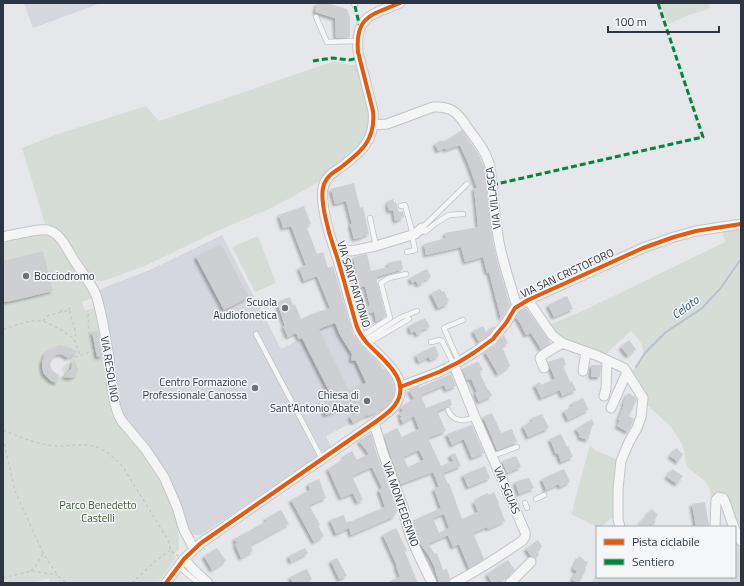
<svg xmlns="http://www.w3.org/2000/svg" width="744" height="586" viewBox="0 0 744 586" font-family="'Titillium Web',sans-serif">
<defs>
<filter id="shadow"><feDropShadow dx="-2.5" dy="2.5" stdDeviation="1" flood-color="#0004"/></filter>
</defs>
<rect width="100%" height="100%" fill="#e5e7ea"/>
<path fill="#d4d7dd" d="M24 3H101L33 28Z
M222 235 281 349 319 329 335 323 340 335 356 361 370 353 378 360 383 369 387 367 395 381V392L394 400 390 404 378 410 379 411 368 416 367 415 326 436 331 447 201 535H193L189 533 167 474 160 462 152 451 123 418 119 407 100 293V290L103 288 152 269Z"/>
<path fill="#d6ddd6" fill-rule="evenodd" d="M660 3H710L709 9 689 15 668 24Z
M335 61 350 65H357L369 115V124L367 134 355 150 336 165 317 183 303 191 269 209 217 231 145 266 103 281H97L90 278 56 229 45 224 22 148 58 134 146 106 159 121Z
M741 227V535L730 506 715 496 711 502 710 490 705 481 687 467 684 451 682 444 671 427 644 402 630 373C648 357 647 346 631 331L613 347 604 357 563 342 547 326 589 308 725 242 722 230Z
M35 234C43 234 49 234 55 239L88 288 92 298 82 302 85 311 94 308 104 355 114 416 119 424 139 447 157 474 173 506 178 521 179 550 178 551 176 552 174 555 176 557 158 583H50L49 578 34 583H3V243ZM60 354C65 355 68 357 70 362L64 365 62 369 64 376 58 377 59 375 53 371 50 365C50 359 54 356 60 354Z
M258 236 276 283 255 292 232 247Z
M590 445 595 450 618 460 615 476 613 517 601 527H597L571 514 574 508 573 507Z
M735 539 740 549 741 547V583H591L597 573V577H735Z"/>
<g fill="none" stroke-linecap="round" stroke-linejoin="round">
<path stroke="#b7c3d2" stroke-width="2" d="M636 367 645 353 666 332 701 309 720 289 741 259"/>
</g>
<path fill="#cecfd2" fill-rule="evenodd" filter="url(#shadow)" d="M317 3H327L347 9 350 18V37L336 38 335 18 315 12Z
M462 130 478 153 484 167 493 243 499 268 510 305 501 319 489 272 487 273 483 257 465 262 461 247 426 255 424 244 446 238 445 233 478 227 474 188H477L468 163 460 145 446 150 445 148 438 151 435 144 442 140 443 142 460 132V131Z
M354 183 360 208 363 207 369 234 363 236V237L354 239 350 224H352L346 201 335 204 331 189Z
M393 199 394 203 396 202 399 212 403 211 404 217 401 218 402 219 395 221 393 210 389 211 387 204 389 203 388 201Z
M304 206 311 224 306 225 317 254 323 252 328 268 333 266 353 334 363 347 388 374 392 381 394 387V394L390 402 387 406 378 410 379 411 368 416 367 415 353 423 350 417 357 413 352 403 326 415 320 403 332 397 302 338 299 339 296 333 288 337 283 326H285L277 302 290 297 293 305 295 304 301 319 312 314 330 308 317 276 304 281 299 268 306 265 291 226 283 228 279 215ZM335 323 340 335 352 354 351 360 356 361 366 383 349 391 319 329Z
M221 244 249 297 224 310 196 257Z
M43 251 53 291 11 301 3 302V261Z
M367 254 371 271 388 267V263L401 260 403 269 376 277 386 316 381 319 376 321 374 312 360 315 358 309 370 306 365 286 353 290 351 283 358 281 353 257Z
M427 269 431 277 423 281 424 282 418 285 416 281 412 283 410 278Z
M440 289 442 292 444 291 449 301 447 302 448 304 438 308 431 293Z
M567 296 573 309 554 317 548 305Z
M526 308 551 343 541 349 531 333 526 335 520 323 516 317 519 312Z
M425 318 430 327 422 330V332L417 335 415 331 411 333 409 326Z
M483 326 486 332 494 326 495 327 489 335 479 342 473 331Z
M98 331 103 356 97 357 92 332Z
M504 335 508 343 502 346 510 366 498 374 485 352 497 344Z
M629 340 636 349 628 356 621 347Z
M59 345 65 346 70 348 77 352 68 358 63 355 60 354 56 355 52 359 50 365 51 369 55 373 59 375 57 383 51 381 44 374 42 368V362L45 354 49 350Z
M435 346 439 356 430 360 429 357 419 362 416 355Z
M563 357 566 365 563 366 570 382 572 381 576 390 562 396 560 390 541 398 535 385 540 382 541 385 555 379 548 362Z
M74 359 78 369 77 374 76 376 71 378 64 377 71 369Z
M477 362H479L483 370 479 372 488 390H489L492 396 479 402 475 393 477 392 471 379 467 380 462 369Z
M591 365H601L600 377H591Z
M451 374 456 386 446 390 444 385 421 395 426 408 450 399 452 405 437 411 446 431 428 438 441 466 453 461 450 455 455 453 461 466 443 473 448 484 449 483 462 519 478 512 474 502 478 500 477 498 488 493 489 495 494 492 499 503H498L505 521 488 529 487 527 473 533 484 559 469 568 459 544 453 547 448 535 428 544 435 554 437 553 443 570 447 569 450 579 448 582 446 583H439L434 566 429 556 419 542 412 521 441 508 434 489 439 487 433 472 401 484 389 451 384 435 397 428 402 437 419 429 414 416 403 423 400 418 402 417 399 414 403 411 401 407 414 399 409 390 419 386V388ZM419 450 424 460 408 467 403 457ZM444 514 449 528 439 533 433 518Z
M628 393 634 396 637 399 629 416 634 419 628 432 617 426 620 420H618L624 405 623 404Z
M583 398 588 408V410L568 420 564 411 573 406 572 403Z
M492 413 501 433 512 429 517 442 497 450 483 417Z
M542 414 549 428 528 437 523 426 533 421 532 418Z
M592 419 594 424 592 426 588 440 579 437 580 435 576 429Z
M472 425 484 453 472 458 464 439 452 445 447 434Z
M371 433 377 455 398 511 394 512 395 516 351 535 349 528 336 534 330 520 344 515 346 522 352 521 385 507 379 490 382 488 372 467 352 476 363 500 357 502 353 493 341 498 328 469 345 458 344 456 352 451 357 460 369 454 359 441Z
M561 434 567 447 568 446 573 457 561 462 558 453 556 454 550 439Z
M676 448 683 454 678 462 670 456Z
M516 456 521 467 507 473 502 461Z
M485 466 490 478 468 487 463 475Z
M564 469 570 482 560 487 559 484 546 490 542 479Z
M672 469 683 476 677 484 667 477Z
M527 478H529L534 488 519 494 515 482Z
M319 479 326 498 309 505 320 525 318 526 324 536 314 542 291 500 310 490 308 484Z
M705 502 709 527H696L692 504Z
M652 509 658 515 654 520 656 521 652 526 650 524 648 527H637Z
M281 510 289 524 250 545 253 551 241 558 235 544 237 543 234 539 267 521 265 519Z
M396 528 407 551 405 552 418 583H386L400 577 396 566H397L383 535Z
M538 540 542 546 538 552 539 555 535 558 531 556 526 549Z
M217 548 226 561 212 570 204 556Z
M305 548 308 553 291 562 289 556Z
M579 556 584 559 583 560 588 562 585 568 586 569 579 583H578L572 580 577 571 573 569Z
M337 558 347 576 339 579 331 561Z
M508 560 515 570 509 575 497 583H492L487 574Z
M307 569 312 579 305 583H293L290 577Z"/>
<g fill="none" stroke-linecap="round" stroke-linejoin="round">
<defs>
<path id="lane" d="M354 3 355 6
M316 17 327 42 357 41
M401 206 405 205 413 235
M370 218 376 246
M422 228 467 184
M425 232 436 223 449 215 463 214
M407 252 415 250 412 235
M256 334 322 459
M362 336 390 318 381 283 389 278 406 274
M365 340 400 318 417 311
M431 342 440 340 442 341 454 365
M368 343 409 319
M459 362 444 328 463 320
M448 410C453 422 464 422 475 417
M492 456 517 447
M536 499 544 495
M525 503 527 508
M178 566 198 583"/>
<path id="street" d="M373 125 387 124 433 107C452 106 458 113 467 127 474 137 483 147 487 158 490 164 491 172 491 179 494 200 495 221 499 242 503 264 511 285 517 307
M3 237C13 235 39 228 48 230 60 233 66 247 72 257 79 269 94 286 97 298 102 316 106 339 109 358 111 377 112 404 121 420L146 450 164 477 177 507 184 530 194 549
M334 247 351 251 376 246 415 234 422 228
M528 300 552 335 562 343 598 356 624 368 643 398 641 417 637 428 629 442 621 461 618 489V519L620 527
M544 368 540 358C544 352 556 348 562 343
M583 371 586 352
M400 387 439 372 459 362 475 352 493 339 496 335 506 323 515 308 528 300 643 248 674 237 696 231 741 224
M604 396 606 389 607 360
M611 408 627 372
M374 423 383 453 404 510C406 534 422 561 432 583
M715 527 716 500 719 497 723 498C728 507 729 517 734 527
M735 530 741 541
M184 559 193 569 208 583
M166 583 184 559 201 543 374 423C381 418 390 412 395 405 413 380 382 359 367 343 363 338 359 333 357 327 349 301 343 274 334 248 329 234 320 202 323 188 325 178 332 173 340 168 361 152 376 140 373 111L358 52C355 16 371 15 400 3
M454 583C477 571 500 556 522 541 525 538 526 536 525 532L475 417 454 365
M510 583 531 562"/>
</defs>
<use href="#lane" stroke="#c3c5c8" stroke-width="6"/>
<use href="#street" stroke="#c3c5c8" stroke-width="11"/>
<path stroke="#c5c8ca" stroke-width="1.5" stroke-dasharray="3 3" stroke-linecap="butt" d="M69 310 70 305
M61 312 62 308
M43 321 47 316 69 310 76 333 74 339
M3 329 30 321H43L60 329 74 339 80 355
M69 359 93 351 89 335 88 310
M3 430C17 436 32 442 47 445 61 448 73 444 87 445 102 446 113 456 123 467L168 540 170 546V550L178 556
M3 438 15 491 43 553 57 575 66 583
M31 571 37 564 43 553
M3 578 31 571 57 575
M132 583 152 564 170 550"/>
<use href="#lane" stroke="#f5f5f6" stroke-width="4.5"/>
<use href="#street" stroke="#f5f5f6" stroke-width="9"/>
<path stroke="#00873e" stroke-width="3" stroke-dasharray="6 3" stroke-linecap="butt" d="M355 6 360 28
M313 61 332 58 349 60 359 58
M492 185 703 137 658 3"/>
<defs>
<path id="cycleway" d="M400 387 439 372 459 362 475 352 493 339 496 335 506 323 515 308 528 300 643 248 674 237 696 231 741 224
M166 583 184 559 201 543 374 423C381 418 390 412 395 405 413 380 382 359 367 343 363 338 359 333 357 327 349 301 343 274 334 248 329 234 320 202 323 188 325 178 332 173 340 168 361 152 376 140 373 111L358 52C355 16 371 15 400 3"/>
</defs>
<use href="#cycleway" stroke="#f4f6f8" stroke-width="6"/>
<use href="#cycleway" stroke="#e8590c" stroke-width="4"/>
</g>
<g fill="#6d737d" stroke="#f4f6f8" stroke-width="1.5">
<circle cx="26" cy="276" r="4"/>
<circle cx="285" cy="308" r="4"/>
<circle cx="255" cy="388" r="4"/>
<circle cx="367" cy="401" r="4"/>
</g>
<g text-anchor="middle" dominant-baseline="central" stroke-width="3" stroke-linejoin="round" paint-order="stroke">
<g font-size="11" fill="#2d3542" stroke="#f4f6f8">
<text transform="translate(493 198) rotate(-97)">VIA VILLASCA</text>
<text transform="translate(567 273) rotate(-25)">VIA SAN CRISTOFORO</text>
<text transform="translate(354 284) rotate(73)">VIA SANT'ANTONIO</text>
<text transform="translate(110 369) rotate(81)">VIA RESOLINO</text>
<text transform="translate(507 490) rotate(67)">VIA SGUAS</text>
<text transform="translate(401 504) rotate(71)">VIA MONTEDENNO</text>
</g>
<g font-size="11" fill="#2d3542" stroke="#f4f6f8" text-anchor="end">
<text x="34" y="276" text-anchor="start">Bocciodromo</text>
<text x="277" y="302">Scuola<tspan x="277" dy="13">Audiofonetica</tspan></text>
<text x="247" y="382">Centro Formazione<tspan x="247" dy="13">Professionale Canossa</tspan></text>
<text x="359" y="395">Chiesa di<tspan x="359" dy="13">Sant'Antonio Abate</tspan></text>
</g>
<g font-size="11" fill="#425d3b" stroke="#f4f6f8">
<text x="98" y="505">Parco Benedetto<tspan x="98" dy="13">Castelli</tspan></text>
</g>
<g font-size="12" font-style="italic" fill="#3a5373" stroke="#f4f6f8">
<text transform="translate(685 307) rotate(-36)">Celato</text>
</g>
</g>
<rect width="744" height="586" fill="none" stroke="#2d3542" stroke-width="8"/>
<rect x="596" y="526" width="140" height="52" fill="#f4f6f8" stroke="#a4a9af"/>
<rect x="604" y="539" width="20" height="6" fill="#e8590c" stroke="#a4a9af"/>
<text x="632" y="546" font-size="12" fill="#2d3542">Pista ciclabile</text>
<rect x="604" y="559" width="20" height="6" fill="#00873e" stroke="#a4a9af"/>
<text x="632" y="566" font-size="12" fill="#2d3542">Sentiero</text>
<path d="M608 26v6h111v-6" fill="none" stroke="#2d3542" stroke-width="2"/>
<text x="614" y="26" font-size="12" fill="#2d3542" stroke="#f4f6f8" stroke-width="3" paint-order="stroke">100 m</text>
</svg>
